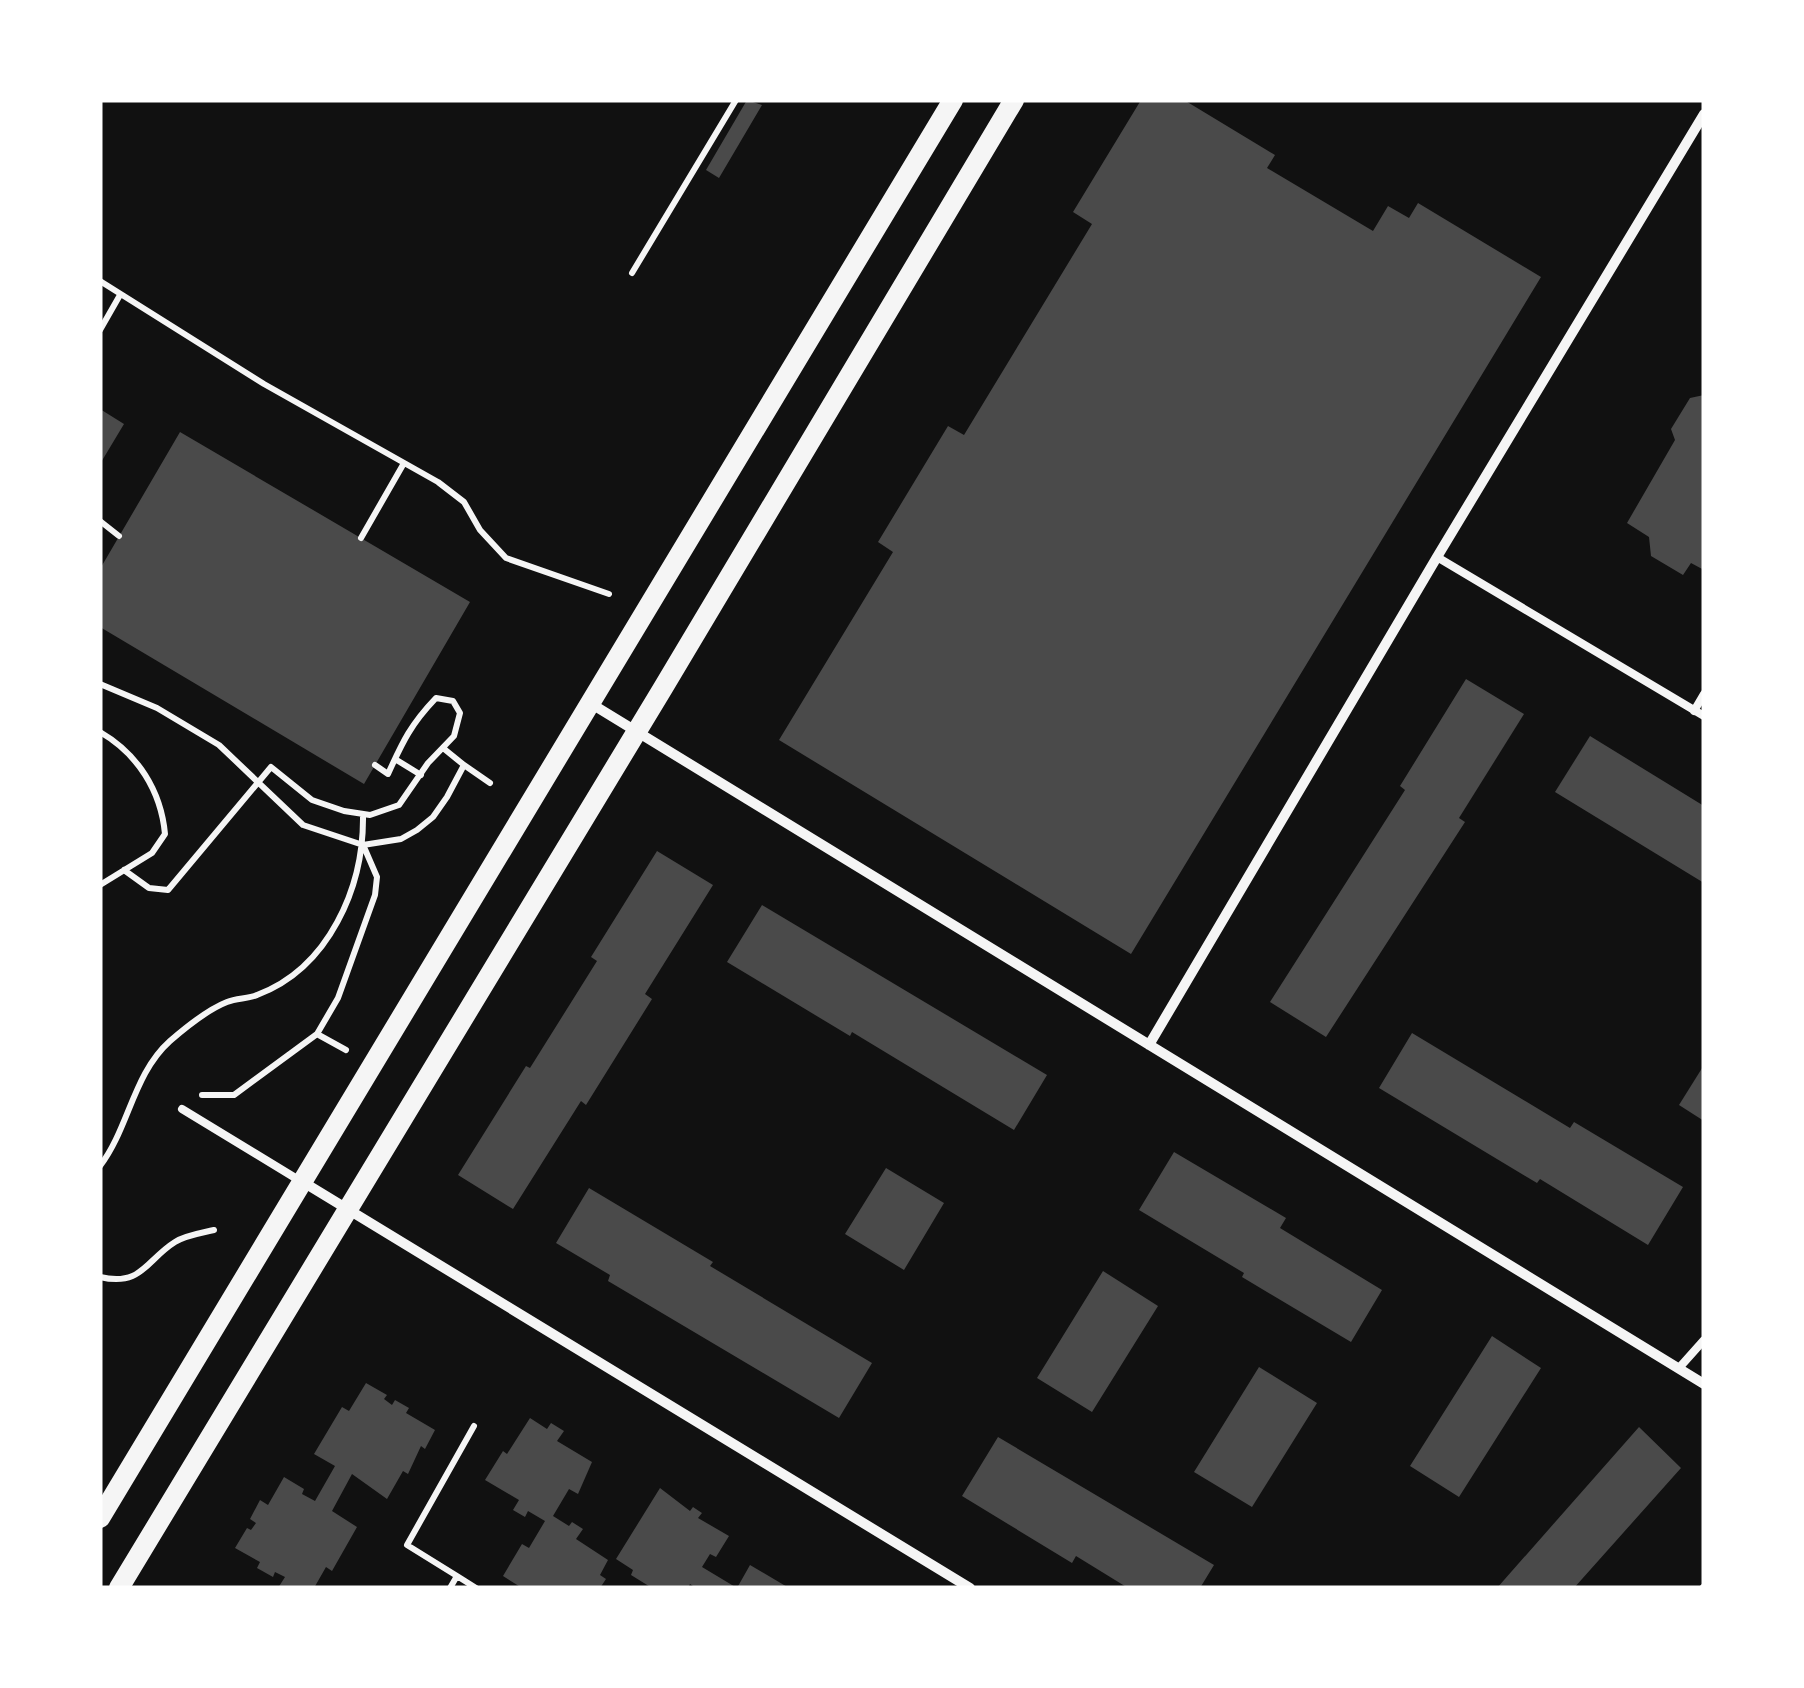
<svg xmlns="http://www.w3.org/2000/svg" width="1804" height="1688" viewBox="0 0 1804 1688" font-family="Poppins,sans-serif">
<rect width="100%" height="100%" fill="#111"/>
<path fill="#4a4a4a" d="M747 100 762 105 719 178 706 170Z
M1141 100H1184L1275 155 1267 168 1373 231 1388 206 1409 218 1418 203 1541 277 1131 954 779 740 893 552 878 542 948 426 964 435 1092 224 1073 212Z
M1704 395V570L1691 563 1683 575 1651 556 1649 537 1627 523 1675 440 1671 429 1690 398Z
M100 409 124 424 100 464Z
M180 432 470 602 364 784 100 627V569Z
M1466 679 1524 714 1459 818 1465 822 1326 1037 1270 1002 1405 790 1400 786Z
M1590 736 1704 806V883L1555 792Z
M657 851 713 885 645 994 652 999 586 1105 581 1101 513 1209 458 1175 526 1066 530 1068 597 961 591 957Z
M762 905 1047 1075 1014 1130 852 1032 850 1036 727 962Z
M1412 1033 1570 1128 1574 1122 1683 1187 1648 1245 1540 1179 1537 1183 1379 1088Z
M1704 1065V1121L1679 1105Z
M1174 1152 1286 1218 1280 1228 1382 1290 1351 1342 1242 1277 1244 1273 1139 1210Z
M886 1168 944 1203 904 1270 845 1234Z
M589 1188 713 1262 710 1266 872 1363 839 1418 608 1281 610 1275 556 1243Z
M1103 1271 1158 1306 1092 1412 1037 1378Z
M1492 1336 1541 1368 1459 1497 1410 1466Z
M1259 1367 1317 1403 1252 1507 1194 1472Z
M366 1383 387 1395 384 1399 392 1405 395 1400 409 1408 406 1413 435 1430 425 1449 421 1446 408 1474 403 1471 387 1499 352 1474 332 1511 357 1527 332 1571 326 1567 314 1588H278L285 1577 275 1572 273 1577 257 1568 260 1562 235 1548 247 1528 251 1530 256 1523 250 1519 260 1500 268 1505 284 1477 304 1489 302 1494 315 1501 335 1466 314 1454 342 1407 349 1411Z
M530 1418 547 1429 551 1423 564 1431 557 1441 592 1462 578 1494 569 1489 553 1516 569 1526 572 1522 583 1529 576 1539 608 1560 600 1575 606 1579 600 1588H522L503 1576 522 1544 529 1548 545 1521 528 1511 525 1517 513 1510 519 1500 485 1480 503 1451 507 1454Z
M1639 1427 1681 1468 1574 1588H1497Z
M998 1437 1214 1565 1200 1588H1128L1076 1556 1072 1563 962 1496Z
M660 1488 690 1511 693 1507 702 1513 698 1518 729 1536 716 1557 710 1554 702 1567 737 1588 750 1565 789 1588H696L690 1584 688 1588H652L631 1575 633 1570 616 1559Z"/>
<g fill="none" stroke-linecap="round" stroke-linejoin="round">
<path stroke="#f5f5f5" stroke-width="6" d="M632 273 736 100
M100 281 264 384 438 482 464 502 480 530 506 558 609 594
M100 330 120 295
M100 521 119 536
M361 538 404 463
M100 684 157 708 219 745 303 825 363 845 401 839 417 830 433 817 447 797 464 765 490 783
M100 732C138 754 161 791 165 834L152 853 100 885
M443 748 464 765
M395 759 421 775
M124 870 149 888 168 890 271 767 312 800 344 811 370 815 399 805 428 763 454 736 460 713 453 701 436 698C411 724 403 741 388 774L375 765
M317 1034 346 1050
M202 1095H234L317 1034 338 998 375 895 377 877 364 847
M100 1166C129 1128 133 1074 170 1041 185 1028 209 1009 227 1002 237 998 248 999 257 995 329 968 364 887 363 815
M100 1277C142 1287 146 1260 175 1242 186 1235 202 1233 214 1230
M457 1576 476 1588
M450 1588 457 1576 407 1545 474 1426
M1702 1588 1704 1586"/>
<path stroke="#f5f5f5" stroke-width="8" d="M1437 557 1704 716
M1694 711 1704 694
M182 1109 302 1182
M1679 1368 1704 1340"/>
<path stroke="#f5f5f5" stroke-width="10" d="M590 703 1704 1384
M1149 1045 1437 557 1704 114
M303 1182 970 1588"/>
<path stroke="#f5f5f5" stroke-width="20" d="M100 1518 953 100
M119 1588 663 688 1014 100"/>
</g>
<rect width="1804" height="1688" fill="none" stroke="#ffffff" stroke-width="205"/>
</svg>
